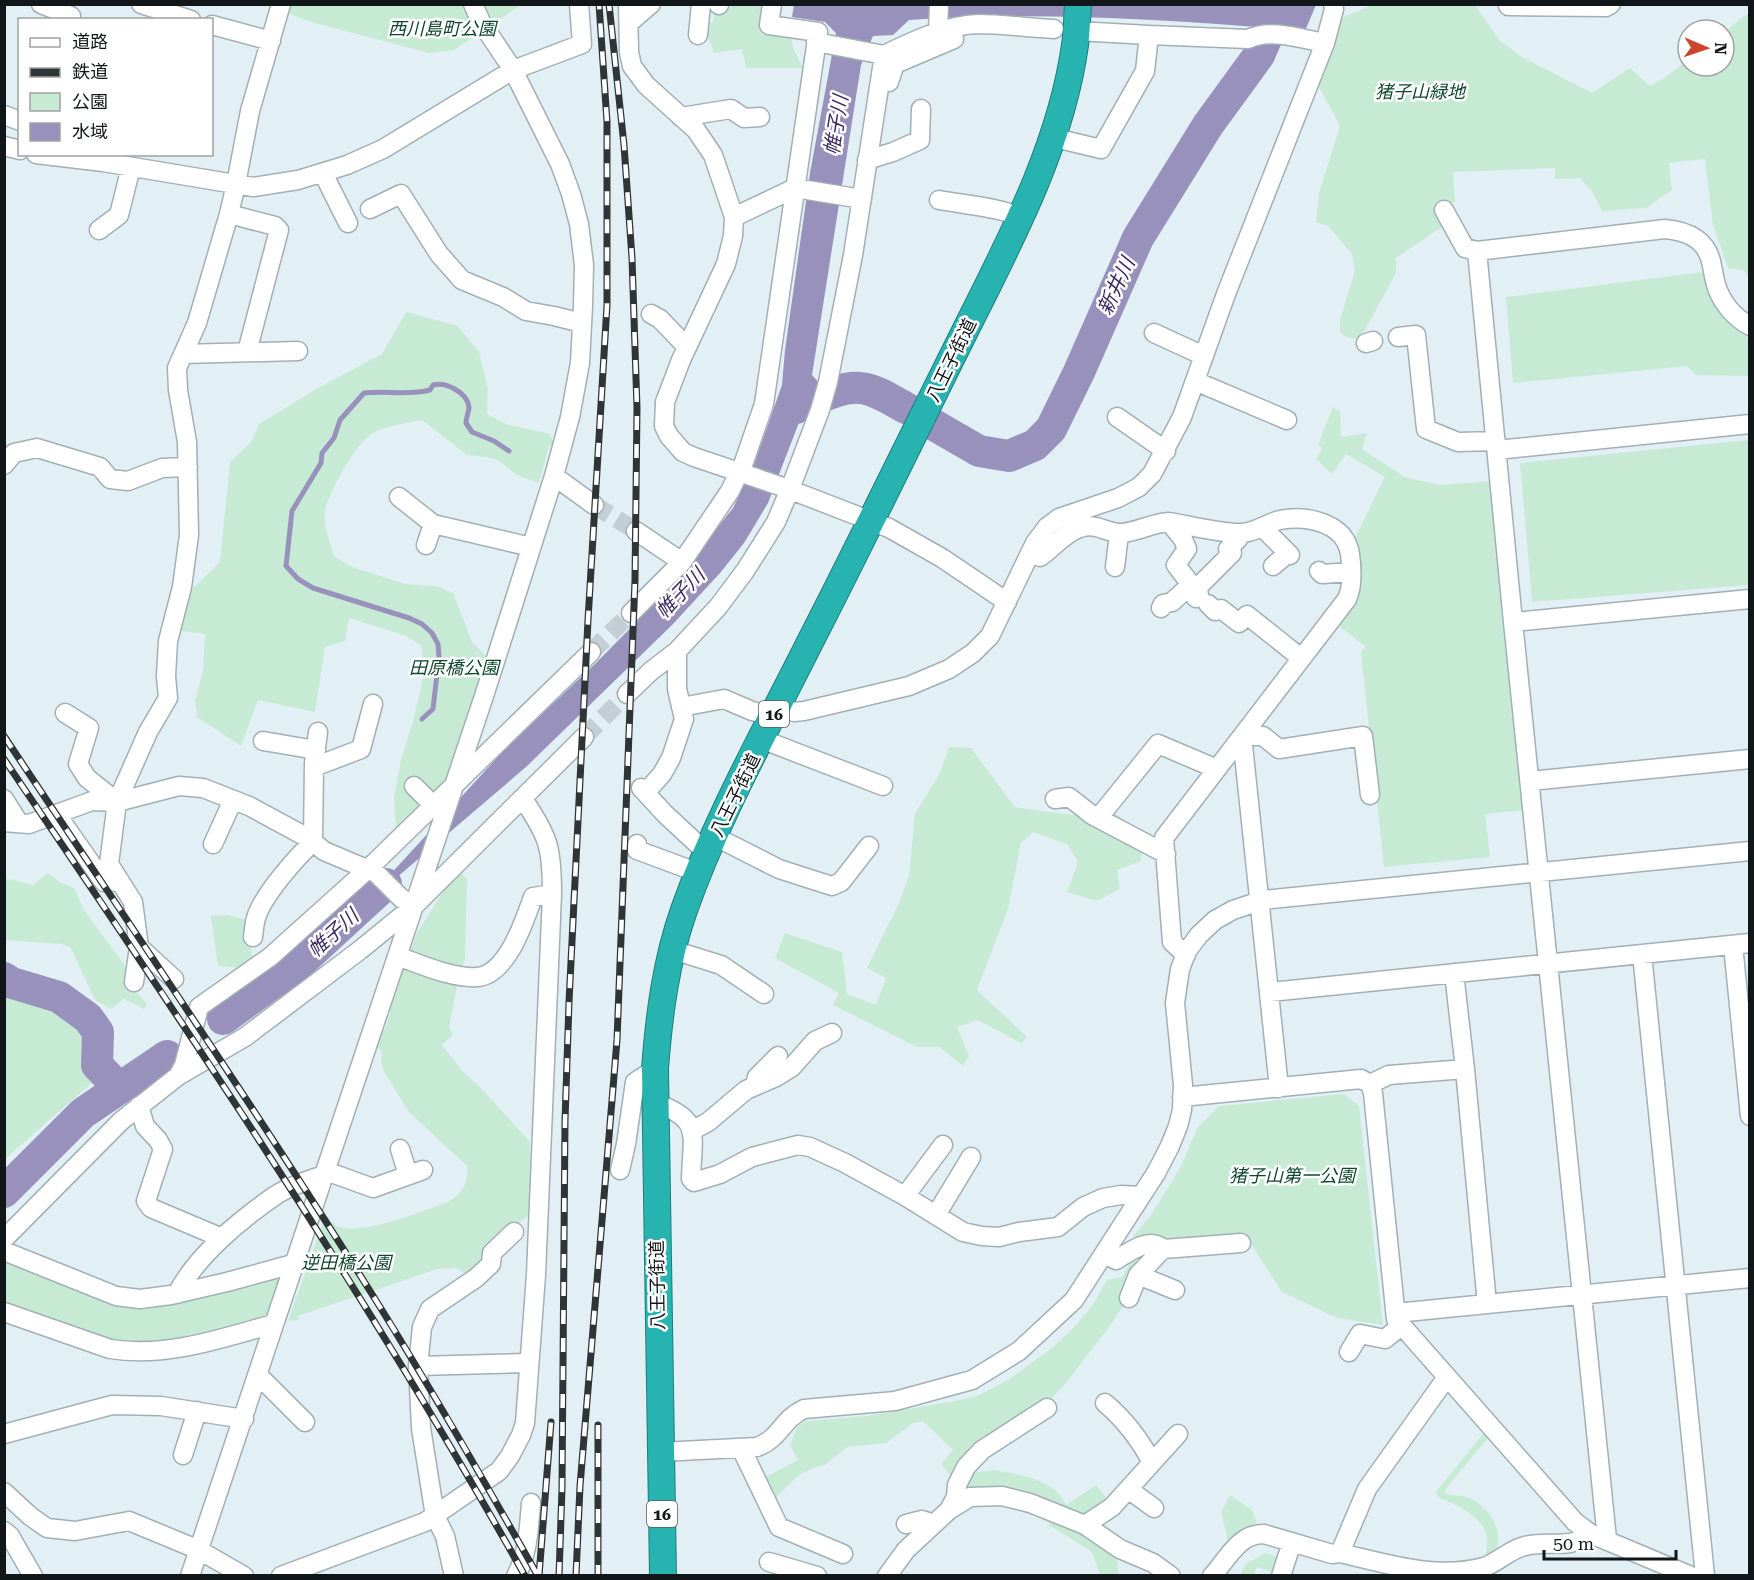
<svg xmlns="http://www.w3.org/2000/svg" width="1754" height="1580" viewBox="0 0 1754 1580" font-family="'Roboto Serif','Noto Sans JP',serif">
<rect width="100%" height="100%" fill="#e2f0f6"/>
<path fill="#c7ead5" d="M284 4 521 5 454 50 429 53 311 22 283 11Z
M731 5H765L790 31 793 48 803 68H746L742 49 714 53 705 28 714 20V8L730 7Z
M1372 5H1475L1500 41 1522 57 1592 93 1630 68 1650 86 1666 77 1688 59V66H1724V33L1740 19 1749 13V277L1743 270 1728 268 1713 225 1705 159 1669 163 1672 190 1646 208 1602 211 1592 192 1580 178 1555 179V168L1453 172 1455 202 1436 204 1442 227 1396 258V273L1365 330 1357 338H1348L1340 332V320L1355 270 1352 254 1328 226 1316 222 1319 193 1340 126 1318 85 1341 20 1346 16Z
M1703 272C1713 307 1721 317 1749 339V376L1696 375 1687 366 1513 383 1506 297Z
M406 312 458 326 479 352 488 388 487 414 506 424 550 434 554 444 549 446 539 483 517 475 498 460 486 457 467 455 422 420C406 423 388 425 373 433 357 441 328 493 325 511 323 525 330 542 334 556L352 567 405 584 436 586 453 593 472 642 489 659 448 782 396 829 394 797 401 760 413 721 425 670 421 645 404 635 349 618 345 641 325 647 315 712 258 700 241 746 197 717 195 701 203 670 205 634 181 631 193 588 220 562 230 462 252 441 259 424 318 388 382 354Z
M1333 407 1340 411 1341 437 1367 433 1362 449 1405 477 1439 485 1494 481 1524 810 1485 814 1490 857 1384 867 1361 653 1365 646 1335 623C1357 590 1368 580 1354 540L1385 477 1346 454 1332 474 1316 459 1322 448 1318 444Z
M1749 440V585L1532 602 1520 463Z
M949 747 971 748 1015 807 1073 815 1097 810 1114 812 1142 835 1141 861 1117 870 1120 889 1097 901 1067 892 1078 862 1067 844 1033 832 1021 843 1008 909 977 990 1027 1037 1021 1043 978 1020 957 1027 969 1056 963 1066 939 1047H917L833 1005 839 993 775 958 785 933 842 952 847 994 876 1005 886 978 867 968 898 905 909 876 915 814 940 773Z
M459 871 467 879 465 960 460 971 449 1027 453 1035 442 1045 464 1073 480 1087 530 1142 529 1215 491 1246 473 1269 464 1273 456 1268 437 1269 298 1316 299 1320 288 1321 326 1214C329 1217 331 1222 335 1225 356 1239 424 1210 448 1202 462 1193 469 1184 467 1166L409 1112 385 1073 381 1062 382 1052 374 1045 386 1027 390 1014V999L418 931 443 892Z
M48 873 60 882 74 888 84 910 126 967 132 987 147 1004 144 1009 124 999 111 1009 95 1000 71 948 62 944 5 940 4 878 33 885Z
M229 915 252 922 249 936H243V940H251L252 964 239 968 218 966 211 916Z
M30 980C58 988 104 1015 108 1047 109 1056 105 1065 102 1074L5 1159V982L23 992Z
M1344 1094 1359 1106 1383 1325 1337 1318 1282 1292 1244 1233 1170 1240 1154 1233 1137 1239 1133 1236 1151 1215 1180 1168 1198 1127 1219 1106Z
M5 1253 121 1300 288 1269 268 1324 133 1349 5 1309Z
M1131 1261H1136L1137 1266 1123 1306 1112 1323 1066 1383 1051 1399 956 1482 941 1464 953 1450 923 1421 913 1423 886 1443 847 1447 825 1465 813 1468 799 1475 779 1494 774 1503 762 1479 798 1460 790 1446 797 1427 806 1421 867 1416 955 1401 977 1396 1008 1380 1053 1347 1077 1324 1092 1306 1107 1280 1122 1277Z
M1486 1430 1491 1434 1445 1490 1446 1494C1453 1495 1462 1495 1469 1498 1487 1505 1503 1528 1497 1548 1496 1552 1492 1556 1490 1560L1484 1562C1485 1555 1488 1546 1487 1538 1485 1517 1455 1504 1438 1497L1436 1492Z
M994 1470C1019 1475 1054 1478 1066 1505L1096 1485 1108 1500 1092 1513 1116 1552 1119 1575H1100L1092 1552 1049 1525 1052 1509 962 1497 971 1473Z
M1230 1495 1252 1510 1257 1523 1241 1530 1228 1541 1221 1512Z
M1265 1553 1278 1557 1274 1572 1257 1567 1254 1575 1239 1576 1246 1564Z"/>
<path fill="#9891bb" d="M794 5H1316L1305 31C1174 20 1041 11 909 20L893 35 873 36 861 65 812 375 820 384 813 412H803L768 503 744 543 720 573 673 624 526 767 355 913 505 749 596 663 667 591 733 508 755 462 782 385 785 350 810 173 836 33 825 22 792 17Z"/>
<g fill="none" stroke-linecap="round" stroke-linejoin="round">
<path stroke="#9891bb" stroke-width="5" d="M422 719 433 709 439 657 438 644 432 633 422 624 409 618 313 588 298 579 286 566 292 511 321 463 322 453 334 438 340 420 364 393C386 390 407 396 430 390L433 385C446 382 467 392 469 407 469 411 466 418 466 423L472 432 494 441 509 451"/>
<path stroke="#9891bb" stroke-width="32" d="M796 408C814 401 839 386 860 388 876 389 894 402 908 409
M934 425 979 451 1009 456 1035 445 1051 429 1079 372 1138 238 1208 125 1259 55 1266 39
M4 978 12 983 59 997 88 1018 98 1032 97 1065 118 1087
M223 1019 300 963 386 884
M4 1192 83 1113 167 1056"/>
<path stroke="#c3cfd5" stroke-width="18" stroke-dasharray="18 9" stroke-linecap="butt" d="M594 505 636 531
M591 652 631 613
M584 737 627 694"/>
<defs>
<path id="minor" d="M41 4 71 16
M141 4 191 20
M628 4 629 52 632 66 646 85 696 130 713 155 734 217 733 236 726 264 681 360 665 402 664 426 669 436 683 452 694 457 783 487 889 528 942 558 1007 602
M718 4 719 5
M1508 6 1606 7 1611 4
M629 23 651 4
M212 25 271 41
M938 32 939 4
M698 35 701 4
M1149 35 1248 39C1270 28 1302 39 1325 43
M816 42 884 55
M889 82 895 64 954 39
M4 115 20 121
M681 117 731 109 744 118 760 117
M1051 137 1101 149 1145 71 1149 35 1076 31
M4 146 20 150
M36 154 103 162 253 187 298 180 347 165 383 149 513 70 582 44 579 4
M867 160 893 152 920 140 921 109
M323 173 348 223
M939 200C967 205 996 207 1022 217
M370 209 401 194 439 254 462 280 503 297 526 311 554 316 582 323
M1444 210 1465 248 1477 251
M229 214 275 226 279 230 247 352
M734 217 795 188 862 199
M99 230 119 215 131 167
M651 314 660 319 687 347
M1154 333 1204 356
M1398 337 1416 335 1426 429 1458 442 1496 441
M1366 343 1373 341
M183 354 298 351
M1195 381 1287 420
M1117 417 1166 451
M1497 450 1750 424
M4 465 14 453 37 448 100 467 110 479 128 481 162 468 188 467
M554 476 594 505
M399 497 433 524 531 547
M1262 527 1290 555
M636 531 682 562
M426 545 433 524
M1031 553 1040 557C1057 545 1073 522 1096 527 1105 529 1114 534 1123 533 1139 531 1153 523 1169 522 1188 525 1223 534 1241 533 1255 533 1267 523 1280 520 1306 515 1345 522 1350 554 1352 568 1353 586 1347 599L1164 838 1172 942 1186 955
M1273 566 1287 554
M1115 567 1119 534
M1319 571 1322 574 1351 572
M1198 587 1232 553 1228 549 1238 539 1240 534
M1208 604 1215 611 1221 609 1239 623 1247 615 1301 658
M1161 608 1163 604 1172 602 1184 591 1192 593 1196 598 1199 596 1198 587 1189 582 1176 565 1187 549 1183 539 1169 522
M631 613 682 562 730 491 744 462 764 404 818 32 769 25 772 4
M1513 622 1750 599
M627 694 651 671 677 651 718 607 745 571 776 522 790 489 820 410 828 382 853 255 884 55C913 41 946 25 978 24 1003 24 1029 28 1054 29
M778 706 794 712 804 711 909 686 949 669 973 653 990 636 1035 543 1047 527 1059 518 1118 498 1139 487 1152 474 1182 417 1226 294 1325 43 1334 9 1333 4
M681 707 724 699 752 711 774 716
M65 713 89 728 78 764 87 778 117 802
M761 739 883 786
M263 741 316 750
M314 767 361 749 373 704
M1530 781 1750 759
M414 786 434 806
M641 788 665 814 707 853
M646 792 662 774 671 758 684 719 677 689V651
M4 799 19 823
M1055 799 1069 797 1092 815 1166 854
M1099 817 1158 744 1217 769
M4 822 29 824 92 801 117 802 179 786 203 788 249 806 310 839 324 851 376 873 401 898 414 906
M62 822 104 882 120 881
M714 836 779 869 832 886 841 882 869 846
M213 844 233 800
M637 844V850L699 873
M253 937C254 931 254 924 256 918 263 895 295 859 313 842L314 763 318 732
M1733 945 1750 1116
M673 950 721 965 764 994
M1642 954 1705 1576
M397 956C420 964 453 979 477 977 507 975 524 922 533 897L552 894
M1454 973 1465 1069 1487 1304
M174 979 139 947 133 902 109 864 117 802 148 732 168 698 166 676 168 641 182 587 189 535 187 442 178 390 177 368 197 323 229 214 236 184 250 111 281 4
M134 982 139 947
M1270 992 1750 943
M178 1076 184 1065 199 1007 270 957 368 869 591 652
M1370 1084 1389 1075 1465 1069
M755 1085 757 1077 778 1056
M1279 1088 1242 736H1263L1279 749 1363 736 1370 795
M1182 1097 1361 1079 1370 1084 1373 1093 1396 1319 1575 1522 1591 1534 1691 1576
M655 1103C703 1119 692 1135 691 1179L694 1182 720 1174 752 1157 798 1145 810 1147 845 1163 905 1196 963 1232 982 1236 999 1237 1019 1232 1058 1227 1083 1207 1103 1198 1121 1195 1141 1196
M139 1106 145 1126 158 1140 163 1149 146 1201 151 1208 222 1238
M693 1130 708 1122 746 1090 776 1077 792 1067 815 1041 832 1033
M400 1149 408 1175
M620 1170 626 1144 635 1082 655 1069
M326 1171 373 1188 423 1170
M905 1196 943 1145
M936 1215 971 1157
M4 1239 121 1121 178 1076 245 1037 360 950 414 906 584 737
M4 1251 116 1296 140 1299 171 1295 227 1282 293 1264
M1104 1254 1116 1260C1129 1252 1150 1236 1163 1249L1241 1243
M1138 1275 1175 1290
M177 1294C196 1256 241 1219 276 1195 290 1186 308 1180 324 1175
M1129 1298 1138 1275 1163 1249
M4 1312 110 1349C165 1358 220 1339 273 1324
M1396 1313 1750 1278
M1349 1352 1360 1334 1385 1339 1396 1330
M418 1366 529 1363
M258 1375 305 1422
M1105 1403C1126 1421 1140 1439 1152 1463
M4 1434 112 1405 161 1406 244 1419
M741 1448 779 1527 843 1554
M661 1452 757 1447C781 1438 781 1420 804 1409L895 1401 972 1380 1019 1351 1074 1300 1156 1173 1170 1146 1178 1126 1182 1110 1183 1085 1175 1003 1180 969 1187 951 1199 935 1215 920 1233 910 1263 900 1750 851
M183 1455 197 1411
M1128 1489 1154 1508
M4 1492 30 1516 47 1528 75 1531 129 1521 199 1550 244 1576
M949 1510 956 1497 957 1485 966 1467 982 1450 1047 1408
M906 1524 922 1520 934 1524
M1085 1525 1112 1507 1178 1434
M4 1531 10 1536 33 1576
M1607 1539 1513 622 1477 251 1665 229C1686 231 1705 238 1711 261 1713 270 1714 279 1717 288 1723 304 1735 318 1750 326
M1340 1553C1388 1564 1436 1580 1484 1567 1499 1562 1510 1549 1525 1546 1540 1542 1555 1545 1570 1543 1577 1542 1585 1537 1591 1534
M769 1562 817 1576
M190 1576 485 693 554 476 570 417 580 363 583 306 584 265 579 224 571 194 560 164 513 70 481 22 473 4
M281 1576 425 1522 499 1471 510 1456 521 1435 525 1423 536 1275 552 894C552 848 549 837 523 799
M454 1576 445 1536 435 1516 421 1428 418 1366 422 1327 430 1309 476 1278 491 1264 492 1253 514 1232
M516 1576C528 1554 529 1527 531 1503
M887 1576 906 1550 949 1510 970 1497 1002 1496 1030 1503 1085 1525 1120 1549 1153 1563 1171 1576
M1212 1576C1227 1560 1239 1533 1264 1534L1332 1554 1340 1553 1367 1489 1447 1377
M1281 1576 1292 1542"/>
<path id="highway" d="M663 1576 655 1069C659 1015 666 961 684 910 717 817 766 730 810 642 863 539 913 435 965 331 1010 241 1061 146 1075 45 1077 32 1077 18 1078 4"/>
</defs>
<use href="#minor" stroke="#a2afb5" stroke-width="21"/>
<use href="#highway" stroke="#1f7d7b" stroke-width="28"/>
<use href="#minor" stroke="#fff" stroke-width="18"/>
<use href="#highway" stroke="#27b4b0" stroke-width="26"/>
<defs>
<path id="rail" d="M4 736C125 918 248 1098 365 1283 425 1378 482 1477 538 1576
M4 759C185 1026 367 1294 525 1576
M598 1425V1576
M539 1576 551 1422
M559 1576 562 1488 565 1121 569 1002 588 620 607 305V122L599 4
M576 1576 580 1486 617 1040 635 580 637 408 632 258 624 145 609 4"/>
</defs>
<use href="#rail" stroke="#2f3537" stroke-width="7"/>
<use href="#rail" stroke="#fff" stroke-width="4.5" stroke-dasharray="14" stroke-linecap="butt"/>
</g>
<g text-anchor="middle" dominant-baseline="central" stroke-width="5" stroke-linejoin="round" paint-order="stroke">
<g fill="#fff" stroke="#585c5d" stroke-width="1.5">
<rect x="759" y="701" width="30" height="26" rx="4.5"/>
<rect x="647" y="1501" width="30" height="26" rx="4.5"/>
</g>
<g font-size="16" font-weight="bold" fill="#111618">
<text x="774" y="714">16</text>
<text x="662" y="1514">16</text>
</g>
<g font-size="18" font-style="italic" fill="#0f472d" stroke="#fff">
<text x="442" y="28">西川島町公園</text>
<text x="1420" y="91">猪子山緑地</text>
<text x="454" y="667">田原橋公園</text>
<text x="1292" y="1175">猪子山第一公園</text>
<text x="346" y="1262">逆田橋公園</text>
</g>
<g font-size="18" fill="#111618" stroke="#fff">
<text transform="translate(951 360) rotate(-64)">八王子街道</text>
<text transform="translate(735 795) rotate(-64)">八王子街道</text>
<text transform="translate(657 1285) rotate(-91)">八王子街道</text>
</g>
<g font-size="20" font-style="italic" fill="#3a2c62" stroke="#fff">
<text transform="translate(836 125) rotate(-81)">帷子川</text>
<text transform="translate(1116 286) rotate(-65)">新井川</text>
<text transform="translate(680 593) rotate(-46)">帷子川</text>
<text transform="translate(333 933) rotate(-42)">帷子川</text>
</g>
</g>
<rect width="1754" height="1580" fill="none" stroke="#111618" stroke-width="12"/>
<rect x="18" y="18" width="195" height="138" fill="#ffffff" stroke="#a0a2a3" stroke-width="1.5"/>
<rect x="30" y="38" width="30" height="9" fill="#ffffff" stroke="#a0a2a3" stroke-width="1.5"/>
<text x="72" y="48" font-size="18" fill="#111618">道路</text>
<rect x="30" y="68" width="30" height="9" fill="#2f3537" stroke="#a0a2a3" stroke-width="1.5"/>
<text x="72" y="78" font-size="18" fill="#111618">鉄道</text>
<rect x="30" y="93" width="30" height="18" fill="#c7ead5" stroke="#a0a2a3" stroke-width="1.5"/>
<text x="72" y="108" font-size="18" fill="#111618">公園</text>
<rect x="30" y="123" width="30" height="18" fill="#9891bb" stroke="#a0a2a3" stroke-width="1.5"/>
<text x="72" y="138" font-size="18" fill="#111618">水域</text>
<g transform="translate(1706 48) rotate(92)"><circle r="28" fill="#ffffff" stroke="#a0a2a3" stroke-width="1.5"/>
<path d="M0-4.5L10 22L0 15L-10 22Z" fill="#ce432b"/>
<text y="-9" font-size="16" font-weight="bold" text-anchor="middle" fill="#111618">N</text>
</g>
<path d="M1544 1550v9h132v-9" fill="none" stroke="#111618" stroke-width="3"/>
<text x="1553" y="1550" font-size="18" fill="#111618" stroke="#ffffff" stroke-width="4.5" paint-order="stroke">50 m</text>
</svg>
